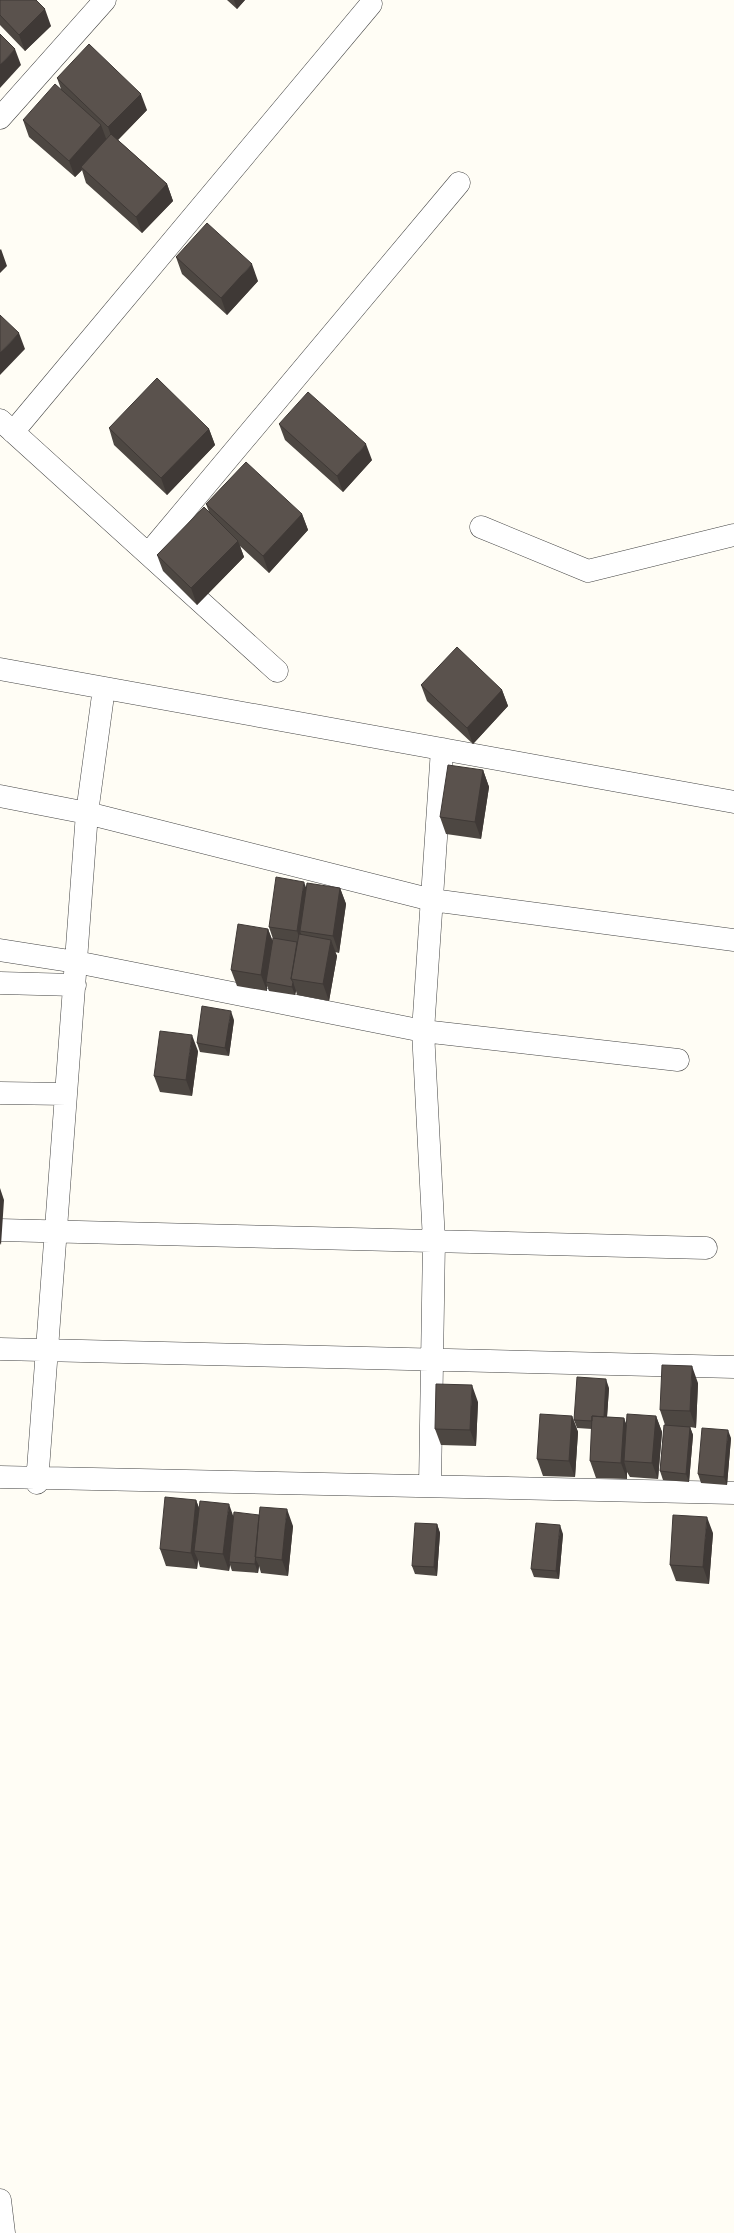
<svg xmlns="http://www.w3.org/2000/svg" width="734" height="2233" viewBox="0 0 734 2233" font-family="'Source Serif 4',serif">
<rect width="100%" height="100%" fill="#fffdf5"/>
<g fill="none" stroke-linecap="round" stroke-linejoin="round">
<defs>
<path id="minor" d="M0 118 105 0
M0 420 277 671
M13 432 371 4
M481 527 588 571 734 535
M148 554 459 183
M0 669 734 802
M0 796 87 813 432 900 734 940
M0 950 76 962 423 1031 678 1060
M0 983 75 985
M0 1093 66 1094
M0 1230 706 1248
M0 1349 734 1367
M0 1477 734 1493
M37 1483 87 813 104 688
M430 1486 434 1241 423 1031 442 749
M0 2200 4 2233"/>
</defs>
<use href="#minor" stroke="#444" stroke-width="23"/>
<use href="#minor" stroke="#fff" stroke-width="22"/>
</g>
<path fill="#4d4742" d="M0 0 51 26 25 51 0 25Z
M227 0H245L237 9Z
M57 78 147 110 118 140 167 184 173 201 142 233 86 183 82 170 75 177 29 137 23 120 61 89Z
M176 257 258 281 227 315 182 274Z
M279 424 372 460 343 492 285 440Z
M109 428 209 429 215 445 167 495 114 445Z
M206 504 302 514 308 530 269 573 240 546 244 557 197 605 163 571 157 555 209 512Z
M421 685 502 690 508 706 473 744 427 701Z
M483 770 489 787 481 839 446 834 440 817Z
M306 887 340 888 346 904 339 953 335 952 337 956 329 1001 297 995 296 991 295 995 269 991 267 986V991L237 986 231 970 268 929 273 942V939L269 927Z
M234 1020 229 1056 200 1052 197 1043Z
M198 1051 192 1096 160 1092 154 1076Z
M698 1383 696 1428 690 1427 693 1435 689 1482 663 1480 660 1471 665 1425 660 1410Z
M609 1388 607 1417 624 1418 626 1425 656 1416 662 1432 658 1479 630 1477 627 1472V1479L596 1478 590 1461 592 1429 577 1428 574 1420Z
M478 1402 476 1446 441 1445 435 1429Z
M572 1416 578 1432 575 1477 543 1476 537 1459Z
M731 1438 727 1485 701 1483 698 1474Z
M196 1500 199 1508 234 1517 293 1526 288 1576 261 1573 259 1566 258 1573 232 1571 230 1565 229 1571 200 1567 198 1560 197 1569 166 1566 160 1549Z
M437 1524 440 1533 437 1576 415 1574 412 1566Z
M713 1533 709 1584 676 1581 670 1565Z
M563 1534 559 1579 534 1577 531 1569Z"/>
<path fill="#3f3936" d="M234 0H245L237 9Z
M45 9 51 26 25 51 19 35Z
M15 49 21 65 0 88V65Z
M141 94 147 110 114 144 108 127Z
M101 125 107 141 81 167 82 170 75 177 69 161Z
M167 184 173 201 142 233 136 217Z
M1 249 7 266 0 273V250Z
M252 264 258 281 227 315 221 298Z
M19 333 25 349 0 375V353Z
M209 429 215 445 167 495 161 478Z
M366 444 372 460 343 492 337 476Z
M302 514 308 530 269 573 263 556Z
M238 541 244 557 197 605 191 588Z
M502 690 508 706 473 744 467 728Z
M483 770 489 787 481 839 475 822Z
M304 882 310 898 300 931 304 942 303 947 297 931Z
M340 888 346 904 339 953 333 936Z
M268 929 274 945 266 982 267 986V991L261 975Z
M331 940 337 956 329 1001 323 984Z
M293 982 296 991 295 995 292 987Z
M231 1011 234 1020 229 1056 225 1048Z
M192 1035 198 1051 192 1096 186 1080Z
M0 1188 4 1200 1 1245 0 1243Z
M692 1366 698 1383 696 1428 690 1411Z
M606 1379 609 1388 606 1431 603 1422Z
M472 1385 478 1402 476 1446 470 1430Z
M572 1416 578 1432 575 1477 569 1461Z
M656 1416 662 1432 658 1479 652 1463Z
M624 1418 630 1434 624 1461 627 1472V1479L621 1463Z
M690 1427 693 1435 689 1482 686 1474Z
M728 1430 731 1438 727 1485 724 1477Z
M196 1500 202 1516 194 1551 198 1560 197 1569 191 1553Z
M229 1504 235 1521 229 1562 230 1565 229 1571 223 1554Z
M287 1509 293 1526 288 1576 282 1560Z
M707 1517 713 1533 709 1584 703 1567Z
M437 1524 440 1533 437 1576 434 1567Z
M560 1525 563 1534 559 1579 556 1571Z
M255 1558 259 1566 258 1573 255 1564Z"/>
<path fill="#5a524d" stroke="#3f3936" d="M0 0H36L45 9 19 35 0 15Z
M0 34 15 49 0 65Z
M89 44 141 94 108 127 57 78Z
M55 84 101 125 69 161 23 120Z
M111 134 167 184 136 217 81 167Z
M207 223 252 264 221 298 176 257Z
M0 315 19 333 0 353Z
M157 378 209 429 161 478 109 428Z
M308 392 366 444 337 476 279 424Z
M246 462 302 514 263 556 206 504Z
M204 507 238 541 191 588 157 555Z
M457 647 502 690 467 728 421 685Z
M448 765 483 770 475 822 440 817Z
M276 877 304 882 297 931 269 927Z
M307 883 340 888 333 936 300 931Z
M238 924 268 929 261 975 231 970Z
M299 934 331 940 323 984 291 979Z
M273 938 297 942 291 979 293 982 292 987 266 982Z
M202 1006 231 1011 225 1048 197 1043Z
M160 1031 192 1035 186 1080 154 1076Z
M662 1365 692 1366 690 1411 660 1410Z
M577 1377 606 1379 604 1417 592 1416V1421L574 1420Z
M436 1384 472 1385 470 1430 435 1429Z
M540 1414 572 1416 569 1461 537 1459Z
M627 1414 656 1416 652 1463 624 1461Z
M592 1416 624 1418 621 1463 590 1461Z
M664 1425 690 1427 686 1474 660 1471Z
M702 1428 728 1430 724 1477 698 1474Z
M165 1497 196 1500 191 1553 160 1549Z
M200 1501 229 1504 223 1554 194 1551Z
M260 1507 287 1509 282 1560 255 1557Z
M234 1512 259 1515 255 1564 229 1562Z
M673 1515 707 1517 703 1567 670 1565Z
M415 1523 437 1524 434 1567 412 1566Z
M536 1523 560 1525 556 1571 531 1569Z"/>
</svg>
